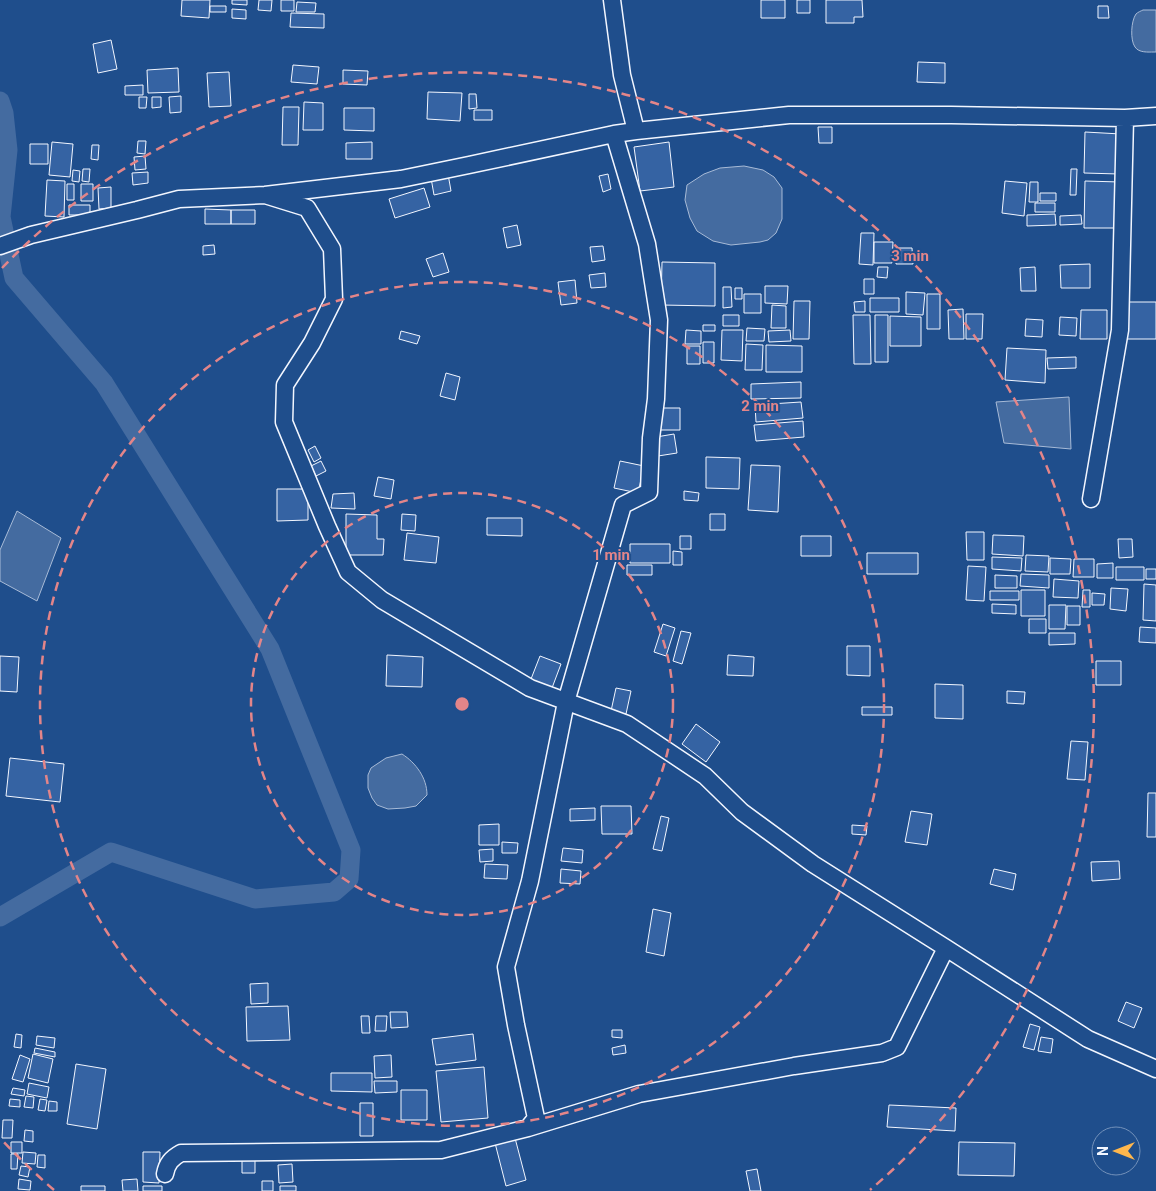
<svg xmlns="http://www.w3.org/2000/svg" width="1156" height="1191" font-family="Roboto,sans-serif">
<rect width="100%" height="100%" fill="#1f4e8c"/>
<path fill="#446ba0" stroke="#a8bbd7" d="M1143,10H1156V52H1154C1148,52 1139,53 1135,47C1130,40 1131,21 1136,14C1138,12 1141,11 1143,10Z
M744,166L763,170L774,177L782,188V219L776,233L768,240L760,242L731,245L713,241L697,231L690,218L685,200L687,185L704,174L720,168Z
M1069,397L1071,449L1004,443L996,402Z
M17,511L61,538L37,601L0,581V550Z
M402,754C416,763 427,778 427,795L416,806L405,808L388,809L377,805L372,798L368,788V775L371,768L386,758Z"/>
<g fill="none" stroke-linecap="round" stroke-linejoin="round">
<path stroke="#446ba0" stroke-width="19" d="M0,101L4,113L8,150L1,217L14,278L104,383L270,649L351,850L349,879L334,892L255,899L111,852L0,917"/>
</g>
<path fill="#3563a3" stroke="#f2f6ff" d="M182,0H210L209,18L181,16Z
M232,0H247V5L232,4Z
M259,0H272L271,11L258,10Z
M281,0H294V11H281Z
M761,0H785V18H761Z
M797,0H810V13H797Z
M826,0H862L863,17H854V23H826Z
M297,2L316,3L315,12H296Z
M210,6H226V12H210Z
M1098,6H1108L1109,18H1098Z
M232,9L246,10V19L232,18Z
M291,13L324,14V28L290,27Z
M111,40L117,69L98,73L93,44Z
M918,62L945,63V83L917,82Z
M293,65L319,67L317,84L291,82Z
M178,68L179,92L148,93L147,70Z
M343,70L368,71L367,85L343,84Z
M229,72L231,106L209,107L207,73Z
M143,85V95H125V86Z
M428,92L462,93L460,121L427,119Z
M469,94H476L477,108L469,109Z
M181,96V112L170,113L169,97Z
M139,97H147L146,108H139Z
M152,97H161V107L152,108Z
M304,102L323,103V130H303Z
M283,107H299L298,145H282Z
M344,108H374V131L344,130Z
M474,110H492V120H474Z
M818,127H832V143H819Z
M1085,132L1121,134L1119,174L1084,173Z
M138,141H146L145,154L137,153Z
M52,142L73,144L70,177L49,175Z
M372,142V159H346V143Z
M669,142L674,187L640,191L634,147Z
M30,144H48V164H30Z
M92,145H99L98,160L91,159Z
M145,156L146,169L135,170L134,157Z
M83,169H90L89,182L82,181Z
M1071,169H1077L1076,195H1070Z
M73,170L80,171L79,182L72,181Z
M148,172V183L133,185L132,173Z
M448,174L451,191L434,195L431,178Z
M608,174L611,189L603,192L599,176Z
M47,180L65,181L64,217L45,216Z
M1005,181L1027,183L1024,216L1002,213Z
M1085,181L1120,182L1118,228H1084Z
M1030,182H1038V202H1029Z
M67,184H74V200H67Z
M81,184H93V201H81Z
M111,187V208L99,209L98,188Z
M424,188L430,207L395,218L389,199Z
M1040,193H1056V201H1040Z
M1035,203H1055V212H1035Z
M69,205H90V215H69Z
M205,209L231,210V224H205Z
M231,210H255V224H231Z
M1055,214L1056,225L1027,226V215Z
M1081,215L1082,224L1060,225V216Z
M517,225L521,245L507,248L503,228Z
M861,233H874L873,265L859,264Z
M874,242H893L892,263H874Z
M214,245L215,254L203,255V246Z
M603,246L605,260L592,262L590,247Z
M896,248H912L913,264H896Z
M443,253L449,272L433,277L426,259Z
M662,262L715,263V306L661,305Z
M1090,264V288H1061L1060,265Z
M878,267H888L887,278L877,277Z
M1035,267L1036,291H1021L1020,268Z
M605,273L606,287L591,288L589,275Z
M864,279H874V294H864Z
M575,280L577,303L561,305L558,282Z
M765,286H788L787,304L765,303Z
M723,287H731L732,307L723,308Z
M735,288H742V299H735Z
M906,292L925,293L923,315L906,314Z
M744,294H761V313H744Z
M927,294H940V329H927Z
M870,298H899V312H870Z
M794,301H810L809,339H793Z
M865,301V312H855L854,302Z
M1125,302H1156V339H1125Z
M772,305L786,306V328H771Z
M963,309L964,339H949L948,310Z
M1081,310H1107V339H1080Z
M966,314H983L982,339H966Z
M723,315H739V326H723Z
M853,315H870L871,364H854Z
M875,315H888V362H875Z
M890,316L921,317V346H890Z
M1060,317L1077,318L1076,336L1059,335Z
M1026,319L1043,320L1042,337L1025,336Z
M703,325H715V331H703Z
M747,328L765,329L764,341H746Z
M686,330L701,331V344H685Z
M722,330H743L742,361L721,360Z
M790,330L791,341L769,342L768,331Z
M401,331L420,336L417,344L399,339Z
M703,342H714V363H703Z
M746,344L763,345L762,370H745Z
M766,345L802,346V372H766Z
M687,346H700V364H687Z
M1007,348L1046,350L1045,383L1005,380Z
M1076,357V368L1048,369L1047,358Z
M446,373L460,377L455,400L440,396Z
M801,382V398L751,399V384Z
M801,402L803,418L756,422L755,405Z
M659,408H680V430H659Z
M803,421L804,437L756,441L754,425Z
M674,434L677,453L658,456L656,437Z
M315,446L321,458L314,462L308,450Z
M706,457L740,458L739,489L706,488Z
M321,461L326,471L316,476L311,466Z
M620,461L644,466L638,493L614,488Z
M751,465L780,466L778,512L748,510Z
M378,477L394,480L391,499L374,496Z
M277,489H308V520L277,521Z
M684,491L699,493L698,501L684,500Z
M354,493L355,509L331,508L333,494Z
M346,514L377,515V539H384L383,555H346Z
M402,514L416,515L415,531L401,530Z
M710,514H725V530H710Z
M487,518H522V536L487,535Z
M966,532H984V560H967Z
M407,533L439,537L436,563L404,560Z
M993,535L1024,536L1023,556L992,554Z
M680,536H691V549H680Z
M801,536H831V556H801Z
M1118,539H1132L1133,557L1119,558Z
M630,544H670V563H630Z
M673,551L682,552V565H673Z
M867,553H918V574H867Z
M1026,555L1049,556L1048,572L1025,571Z
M992,557L1022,558L1021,571L992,569Z
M1050,558L1071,559L1070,574H1050Z
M1074,559H1094V577H1073Z
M1113,563V578H1097V564Z
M627,565H652V575H627Z
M968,566L986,567L984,601L966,600Z
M1116,567H1144V580H1116Z
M1146,569H1156V579H1146Z
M1021,574L1049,575V588L1020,586Z
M995,575L1017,576V588H995Z
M1054,579L1079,581L1078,598L1053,597Z
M1144,584L1156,585V621L1143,620Z
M1111,588L1128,589L1126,611L1110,609Z
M1021,590H1045V616H1021Z
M1083,590H1090V607H1082Z
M990,591H1019V600H990Z
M1092,593L1105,594L1104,605H1092Z
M992,604L1016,605V614L992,613Z
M1049,605H1066L1065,629H1049Z
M1067,606H1080V625H1067Z
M1029,619H1046V633H1029Z
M663,624L675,628L666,656L654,652Z
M1140,627L1156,628V643L1139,642Z
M681,631L691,633L682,664L673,661Z
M1049,633H1075V644L1049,645Z
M847,646H870V676L847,675Z
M387,655L423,657L422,687L386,686Z
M728,655L754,657L753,676L727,675Z
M0,656L19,657L17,692L0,691Z
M540,656L561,664L552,688L531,679Z
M1096,661H1121V685H1096Z
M935,684L963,685V719L935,718Z
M616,688L631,691L626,714L611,711Z
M1007,691L1025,692L1024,704L1007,703Z
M862,707H892V715H862Z
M696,724L720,742L706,762L682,744Z
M1071,741L1088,742L1085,780L1067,779Z
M10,758L64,764L60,802L6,796Z
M1148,793H1156V837H1147Z
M601,806H631L632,834H602Z
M595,808V820L570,821V809Z
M911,811L932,814L927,845L905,842Z
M661,816L669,818L662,851L653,849Z
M499,824V845H479V825Z
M852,825L867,826L866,835L852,834Z
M502,842L518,843L517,853H502Z
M563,848L583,850L582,863L561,861Z
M493,849V861L480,862L479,850Z
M1119,861L1120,879L1092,881L1091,862Z
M485,864L508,865L507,879L484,878Z
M561,869L581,871L580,884L560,883Z
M994,869L1016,874L1013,890L990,884Z
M653,909L671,913L664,956L646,952Z
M268,983V1003L251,1004L250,984Z
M1126,1002L1142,1008L1134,1028L1118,1021Z
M288,1006L290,1040L247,1041L246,1007Z
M390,1012H407L408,1027L391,1028Z
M361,1016H369L370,1033H362Z
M376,1016H387L386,1031H375Z
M1030,1024L1040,1027L1034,1050L1023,1047Z
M612,1030H622V1038L612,1037Z
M16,1034L22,1035L21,1048L14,1047Z
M473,1034L476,1060L436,1065L432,1039Z
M37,1036L55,1038L54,1048L36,1045Z
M1041,1037L1053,1039L1051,1053L1038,1051Z
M625,1045L626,1053L613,1055L612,1048Z
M35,1048L55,1052V1057L34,1053Z
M33,1054L53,1059L48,1083L28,1078Z
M20,1055L30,1059L23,1082L12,1079Z
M391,1055L392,1077L375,1078L374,1056Z
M76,1064L106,1069L97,1129L67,1124Z
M484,1067L488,1118L441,1122L436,1071Z
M331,1073H372V1092L331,1091Z
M374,1081H397V1092L375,1093Z
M29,1083L49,1087L47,1098L27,1094Z
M13,1088L25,1090L24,1096L11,1094Z
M401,1090H427V1120H401Z
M26,1096L34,1097L33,1108L24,1107Z
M10,1099L20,1100V1107L9,1106Z
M40,1099L47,1100L45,1111L38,1110Z
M49,1101L57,1102V1111H48Z
M360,1103H373V1136H360Z
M889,1105L956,1108L955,1131L887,1127Z
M3,1120H13L12,1138H2Z
M25,1130L33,1131V1142L24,1141Z
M515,1138L526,1180L506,1186L495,1143Z
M11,1142H22V1153H11Z
M959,1142L1015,1143L1014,1176L958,1175Z
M23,1152L36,1153L35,1164L22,1163Z
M143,1152H160L159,1183L143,1182Z
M11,1154H18L17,1169H11Z
M38,1155H45V1168L37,1167Z
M242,1158H255V1173H242Z
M292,1164L293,1182L279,1183L278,1165Z
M21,1166L30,1167L28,1177L19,1175Z
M757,1169L761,1191H750L746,1171Z
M19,1179L31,1181L30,1190L18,1189Z
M137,1179L138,1191H123L122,1180Z
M262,1181H273V1191H262Z
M81,1186H105V1191H81Z
M143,1186H162V1191H143Z
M280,1186H296V1191H280Z"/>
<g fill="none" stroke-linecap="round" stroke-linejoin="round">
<defs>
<path id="minor" d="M612,0L622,75L636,131
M265,195L307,208L332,249L334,299L312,343L285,385L284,422L327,526L348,572L382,600L530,688L627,724L705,776L742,812L813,864L946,948L1088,1039L1156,1069
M0,246L31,235L137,210L179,199L265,195L401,179L469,165L614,134L636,131L789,115H951L1125,118L1156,116
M1091,499L1120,330L1125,118
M528,1128L536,1118L516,1025L506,967L530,881L566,702L623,505L649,492L651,438L656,399L659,320L647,244L614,134
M165,1174C167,1163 172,1158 181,1153L441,1150L528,1128L639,1094L794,1066L882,1053L897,1047L946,948"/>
</defs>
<use href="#minor" stroke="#f2f6ff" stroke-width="19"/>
<use href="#minor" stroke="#1f4e8c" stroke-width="16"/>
</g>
<g fill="none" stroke="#e38589" stroke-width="2.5" stroke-dasharray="9 6">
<circle cx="462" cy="704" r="211"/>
<circle cx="462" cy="704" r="422"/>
<path d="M54 1190A634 634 0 0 1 2 1140M2 268A634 634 0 1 1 870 1190"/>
</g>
<circle cx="462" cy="704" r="8" fill="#e38589" stroke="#1f4e8c" stroke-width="2.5"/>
<g font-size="15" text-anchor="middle" font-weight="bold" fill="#e38589" stroke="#1f4e8c" stroke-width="4" stroke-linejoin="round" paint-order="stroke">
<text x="910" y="261">3 min</text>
<text x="760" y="411">2 min</text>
<text x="611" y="560">1 min</text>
</g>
<g transform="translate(1116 1151) rotate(270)"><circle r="24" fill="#1f4e8c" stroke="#7391ba"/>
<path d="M0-4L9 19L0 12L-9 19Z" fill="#ffb74d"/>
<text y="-8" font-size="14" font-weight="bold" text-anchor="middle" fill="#f2f6ff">N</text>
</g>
</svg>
